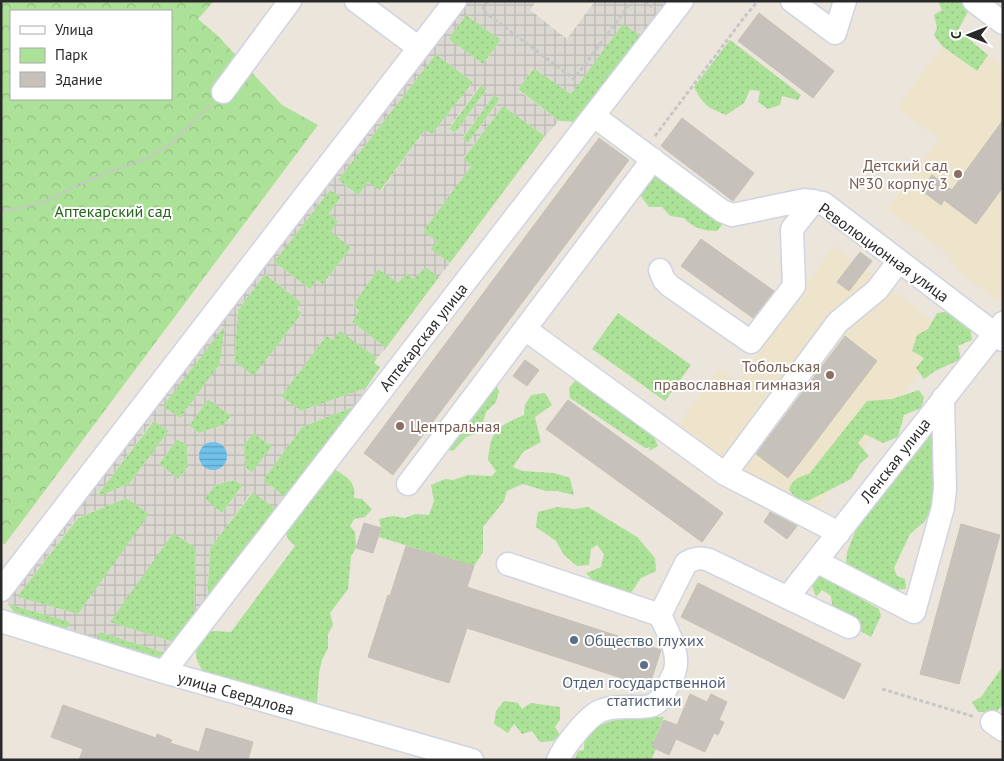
<svg xmlns="http://www.w3.org/2000/svg" width="1004" height="761" font-family="'PT Sans',sans-serif">
<defs>
<pattern id="green-dots" width="8" height="8" patternUnits="userSpaceOnUse" patternTransform="scale(1.25)"><rect width="8" height="8" fill="#ace198"/><path d="M2 2h.1M6 6h.1" fill="none" stroke="#94c183" stroke-width="1.8" stroke-linecap="round"/></pattern>
<pattern id="forest-crowns" width="20" height="18" patternUnits="userSpaceOnUse" patternTransform="scale(1.25)"><rect width="20" height="18" fill="#ace198"/><path d="M2 6a3 3 0 1 1 6 0M12 15a3 3 0 1 1 6 0" fill="none" stroke="#94c183"/></pattern>
<pattern id="plaza-grid" width="8" height="8" patternUnits="userSpaceOnUse" patternTransform="scale(1.25)"><rect width="8" height="8" fill="#dbd8d2"/><path d="M0 4h8M4 0v8" fill="none" stroke="#bcb9b4"/></pattern>
<pattern id="water-rules" width="6" height="5" patternUnits="userSpaceOnUse" patternTransform="scale(1.25)"><rect width="6" height="5" fill="#70c2eb"/><path d="M0 2.5h6" fill="none" stroke="#5c9ebe"/></pattern>
</defs>
<rect width="100%" height="100%" fill="#ebe5db"/>
<path fill="#ede4cb" d="M942,46L977,71L988,55L1003,66V296L998,301L960,272L946,253L887,209L939,139L897,108Z
M834,246L949,333L815,512L720,464L674,430L719,369L738,381Z"/>
<path fill="url(#green-dots)" d="M938,1H974L958,30L988,55L977,71L942,46L934,35L937,28L934,15L942,10Z
M466,15L501,40L483,64L448,39Z
M623,23L642,37L578,122L559,121L518,89L534,68L571,94Z
M730,40L801,95L798,100L782,96L780,105L768,109L758,102L760,91L750,90L744,103L726,115C707,107 704,106 694,87Z
M436,54L473,82L432,134L424,131L380,191L358,195L338,180Z
M481,85L487,89L455,133L449,129Z
M494,95L500,99L468,143L462,139Z
M503,106L545,136L450,263L430,249L423,231L471,166L463,159Z
M659,171L710,208L722,225L717,231C703,231 693,228 684,218L670,216L662,207H649L637,191Z
M330,190L341,197L329,214L338,221L351,248L323,284L310,289L274,262Z
M425,266L439,277L386,348L352,322L359,310L353,305L378,269L406,273L414,279Z
M265,274L301,302L302,313L254,377L234,361L238,310Z
M954,311L970,325L972,340L958,346L961,359L935,371L924,379L916,368L924,358L912,351L917,335L928,329L937,313Z
M618,313L691,365L665,401L592,349Z
M225,325L220,364L180,418L162,407Z
M340,330L377,358L374,363L380,367L366,388L301,411L281,396L326,336Z
M588,379L650,427L658,446L649,451L650,447L645,448L570,398L569,388L575,381Z
M494,382L499,391L496,402L486,412L480,432L466,437L453,451L443,448Z
M919,390L924,398L921,408L904,415L898,437L883,443L865,434L858,443L869,456L860,464L851,479L808,501L796,498L789,490C792,479 799,477 809,474L867,401L892,399Z
M545,393L552,405L535,417L541,442L523,452L513,467L523,471L554,473L570,478L574,495L557,491H546L523,484L507,491L504,501L483,527V552L474,566L379,537L381,528L379,519L393,516L405,518L415,514L429,515L434,501L431,485L445,479L453,480L468,475L492,476L496,471L488,460C491,429 497,427 524,415L525,405L531,395Z
M208,399L231,416L224,425L199,433L189,426Z
M355,406L286,498L263,480L302,427Z
M154,421L169,431L129,484L95,498Z
M935,426L936,501L925,521L910,534L894,568L897,576L905,579L906,589L890,590L846,564L847,552L855,532L903,461Z
M253,433L272,446L253,473L245,467L244,445Z
M177,439L187,445L188,467L178,479L159,464Z
M331,467C344,476 357,480 354,498L362,499L372,509L365,517L354,519L350,526L355,532L356,548L351,556L348,589L330,613L333,625L328,634V648L322,660L319,673L317,703L203,671C192,655 195,646 206,632L215,631L231,632L295,546L288,539L285,531Z
M234,480L243,485L222,513L204,499L215,485Z
M253,492L276,509L207,600L210,548Z
M126,498L150,514L78,614L17,597L78,518Z
M557,507L575,509L588,507L637,537L655,558L656,571L641,578L628,597L596,584L586,573L601,567L604,554L597,545L591,549L589,565L577,566L564,555L556,541L536,527L538,512Z
M173,533L196,548L194,619L176,643L109,622Z
M821,576L879,609L881,616L871,637L826,612L832,604L831,596L822,590L816,597L812,586L817,578Z
M8,604L71,622L66,630L16,615Z
M100,632L166,653L159,657H153L96,639Z
M1003,666V705L996,712H978L972,702L981,697Z
M504,701L518,703L522,709L531,703L560,707V720L555,727L560,735L553,741L540,742L532,731L522,734L514,724L508,733L494,724L496,711Z
M664,717L652,747L656,749L651,760H574L578,751L584,750C584,746 584,741 586,738C598,715 642,718 664,717Z"/>
<path fill="url(#forest-crowns)" fill-rule="evenodd" d="M1,1H214L198,19L218,36L282,105L318,125L5,544L1,543ZM11,11H171V99H11Z"/>
<path fill="url(#plaza-grid)" fill-rule="evenodd" d="M463,1H536L530,10L567,39L595,1H669L642,37L623,24L571,94L533,68L518,90L559,121L545,136L503,106L463,158L471,166L423,231L437,241L431,249L450,263L439,277L425,267L414,279L406,274L398,283L378,269L353,305L359,310L352,322L386,348L377,358L340,331L333,340L326,336L281,396L301,411L366,388L355,406L302,427L263,480L286,498L276,509L252,492L210,548L207,600L194,619L196,548L173,533L110,622L176,643L166,653L100,632L96,639L66,630L70,622L8,604L6,594ZM466,15L501,40L483,64L449,39ZM436,54L473,82L432,134L425,130L381,191L368,182L358,195L338,180ZM480,85L487,90L455,133L449,128ZM494,95L500,100L468,143L462,138ZM330,190L341,197L329,214L338,221L331,232L351,248L323,284L317,280L310,289L274,262ZM265,274L301,302L297,309L302,314L253,376L234,361L238,310ZM225,326L220,364L180,418L163,406ZM208,399L231,416L224,425L199,433L189,426ZM153,421L169,431L129,484L96,497ZM253,433L272,446L252,472L245,468L244,445ZM177,439L187,445L188,467L178,479L159,464ZM234,480L243,486L222,513L205,499L215,485ZM126,498L149,514L78,614L17,597L77,518Z"/>
<path fill="url(#water-rules)" d="M199 456a14 14 0 1 1 28 0a14 14 0 1 1-28 0Z"/>
<path fill="#c6c2bb" stroke="#c6c1b5" d="M759,13L834,71L813,98L738,41Z
M682,118L754,173L733,201L661,146Z
M1003,120V187L976,224L944,200L941,205L921,190L932,175L952,190Z
M599,138L629,160L393,475L364,453Z
M701,239L774,291L753,318L681,266Z
M860,252L872,261L849,291L837,282Z
M845,336L877,361L788,478L756,454Z
M525,360L539,370L527,386L513,376Z
M568,400L723,513L702,542L546,429Z
M770,512L797,526L787,539L764,522Z
M364,523L381,528L373,553L356,548Z
M961,524L1000,535L959,684L920,674Z
M406,546L474,566L467,587L661,650L649,687L467,628L449,683L368,657L388,595L390,596Z
M698,583L861,664L844,699L681,617Z
M690,694L707,702L711,694L727,702L719,720L724,722L718,735L714,733L705,752L676,739L669,755L652,747L664,720L677,725Z
M63,705L156,738L157,734L172,740L170,743L199,752L206,728L253,742L248,760H79L83,749L51,737Z"/>
<g fill="none" stroke-linecap="round" stroke-linejoin="round">
<defs>
<path id="minor" d="M356,1L419,48
M792,1L835,33L845,1
M974,1L1003,23
M223,92L290,1
M594,116L722,211L732,215L805,200L823,203L1003,340
M660,270L664,280L670,286L751,342L794,286L792,229L814,201
M525,329L725,474L839,533
M725,474L838,322L877,290L899,261
M408,484L653,159
M816,561L914,612L943,507L945,489L943,398
M508,564L660,615
M1,590L455,1
M788,597L1003,323
M1,621L164,672L472,760
M164,672L682,1
M992,722L1003,730
M558,760C564,746 587,717 600,711C616,704 634,709 650,706C659,704 663,695 667,687C670,681 674,675 675,670C680,652 667,631 660,615L686,563C694,558 700,557 709,560L849,627"/>
</defs>
<use href="#minor" stroke="#d0d3e2" stroke-width="25"/>
<path stroke="#c7c7c7" stroke-width="3" stroke-dasharray="4 2.5" stroke-linecap="butt" d="M488,1L482,10L574,79L632,1
M645,1L652,7
M655,136L746,15L758,1
M1,211L25,207L49,200L69,189L111,171L146,159L172,143L210,105
M882,689L975,717"/>
<use href="#minor" stroke="#fff" stroke-width="22"/>
</g>
<g fill="#8d6e63" stroke="#fff" stroke-width="2">
<circle cx="958" cy="174" r="5"/>
<circle cx="830" cy="375" r="5"/>
<circle cx="400" cy="426" r="5"/>
</g>
<g fill="#5c6f8a" stroke="#fff" stroke-width="2">
<circle cx="574" cy="640" r="5"/>
<circle cx="644" cy="665" r="5"/>
</g>
<g text-anchor="middle" stroke-width="4" stroke-linejoin="round" paint-order="stroke">
<g font-size="16" fill="#785e54" stroke="#fff" text-anchor="end">
<text x="948" y="171">Детский сад<tspan x="948" dy="18">№30 корпус 3</tspan></text>
<text x="820" y="372">Тобольская<tspan x="820" dy="18">православная гимназия</tspan></text>
<text x="410" y="432" text-anchor="start">Центральная</text>
</g>
<g font-size="16" fill="#25641b" stroke="#fff">
<text x="113" y="217">Аптекарский сад</text>
</g>
<g font-size="16" fill="#292929" stroke="#fff">
<text transform="translate(884 252) rotate(36)" y="6">Революционная улица</text>
<text transform="translate(423 337) rotate(-52)" y="6">Аптекарская улица</text>
<text transform="translate(895 460) rotate(-52)" y="6">Ленская улица</text>
<text transform="translate(236 693) rotate(16)" y="6">улица Свердлова</text>
</g>
<g font-size="16" fill="#4e5e75" stroke="#fff" text-anchor="start">
<text x="584" y="646">Общество глухих</text>
<text x="644" y="688" text-anchor="middle">Отдел государственной<tspan x="644" dy="18">статистики</tspan></text>
</g>
</g>
<rect width="1004" height="761" fill="none" stroke="#292929" stroke-width="5"/>
<rect x="10" y="10" width="162" height="90" fill="#ffffff" stroke="#a9a9a9"/>
<rect x="20" y="26" width="25" height="8" fill="#ffffff" stroke="#a9a9a9"/>
<text x="55" y="35" font-size="15" fill="#292929">Улица</text>
<rect x="20" y="48" width="25" height="15" fill="#ace198" stroke="#a9a9a9"/>
<text x="55" y="60" font-size="15" fill="#292929">Парк</text>
<rect x="20" y="72" width="25" height="15" fill="#c6c2bb" stroke="#a9a9a9"/>
<text x="55" y="85" font-size="15" fill="#292929">Здание</text>
<g transform="translate(969 35) rotate(270)" stroke="#ffffff" stroke-width="4" paint-order="stroke">
<path d="M0-4L9 19L0 12L-9 19Z" fill="#292929"/>
<text y="-8" font-size="14" font-weight="bold" text-anchor="middle" fill="#292929">С</text>
</g>
</svg>
